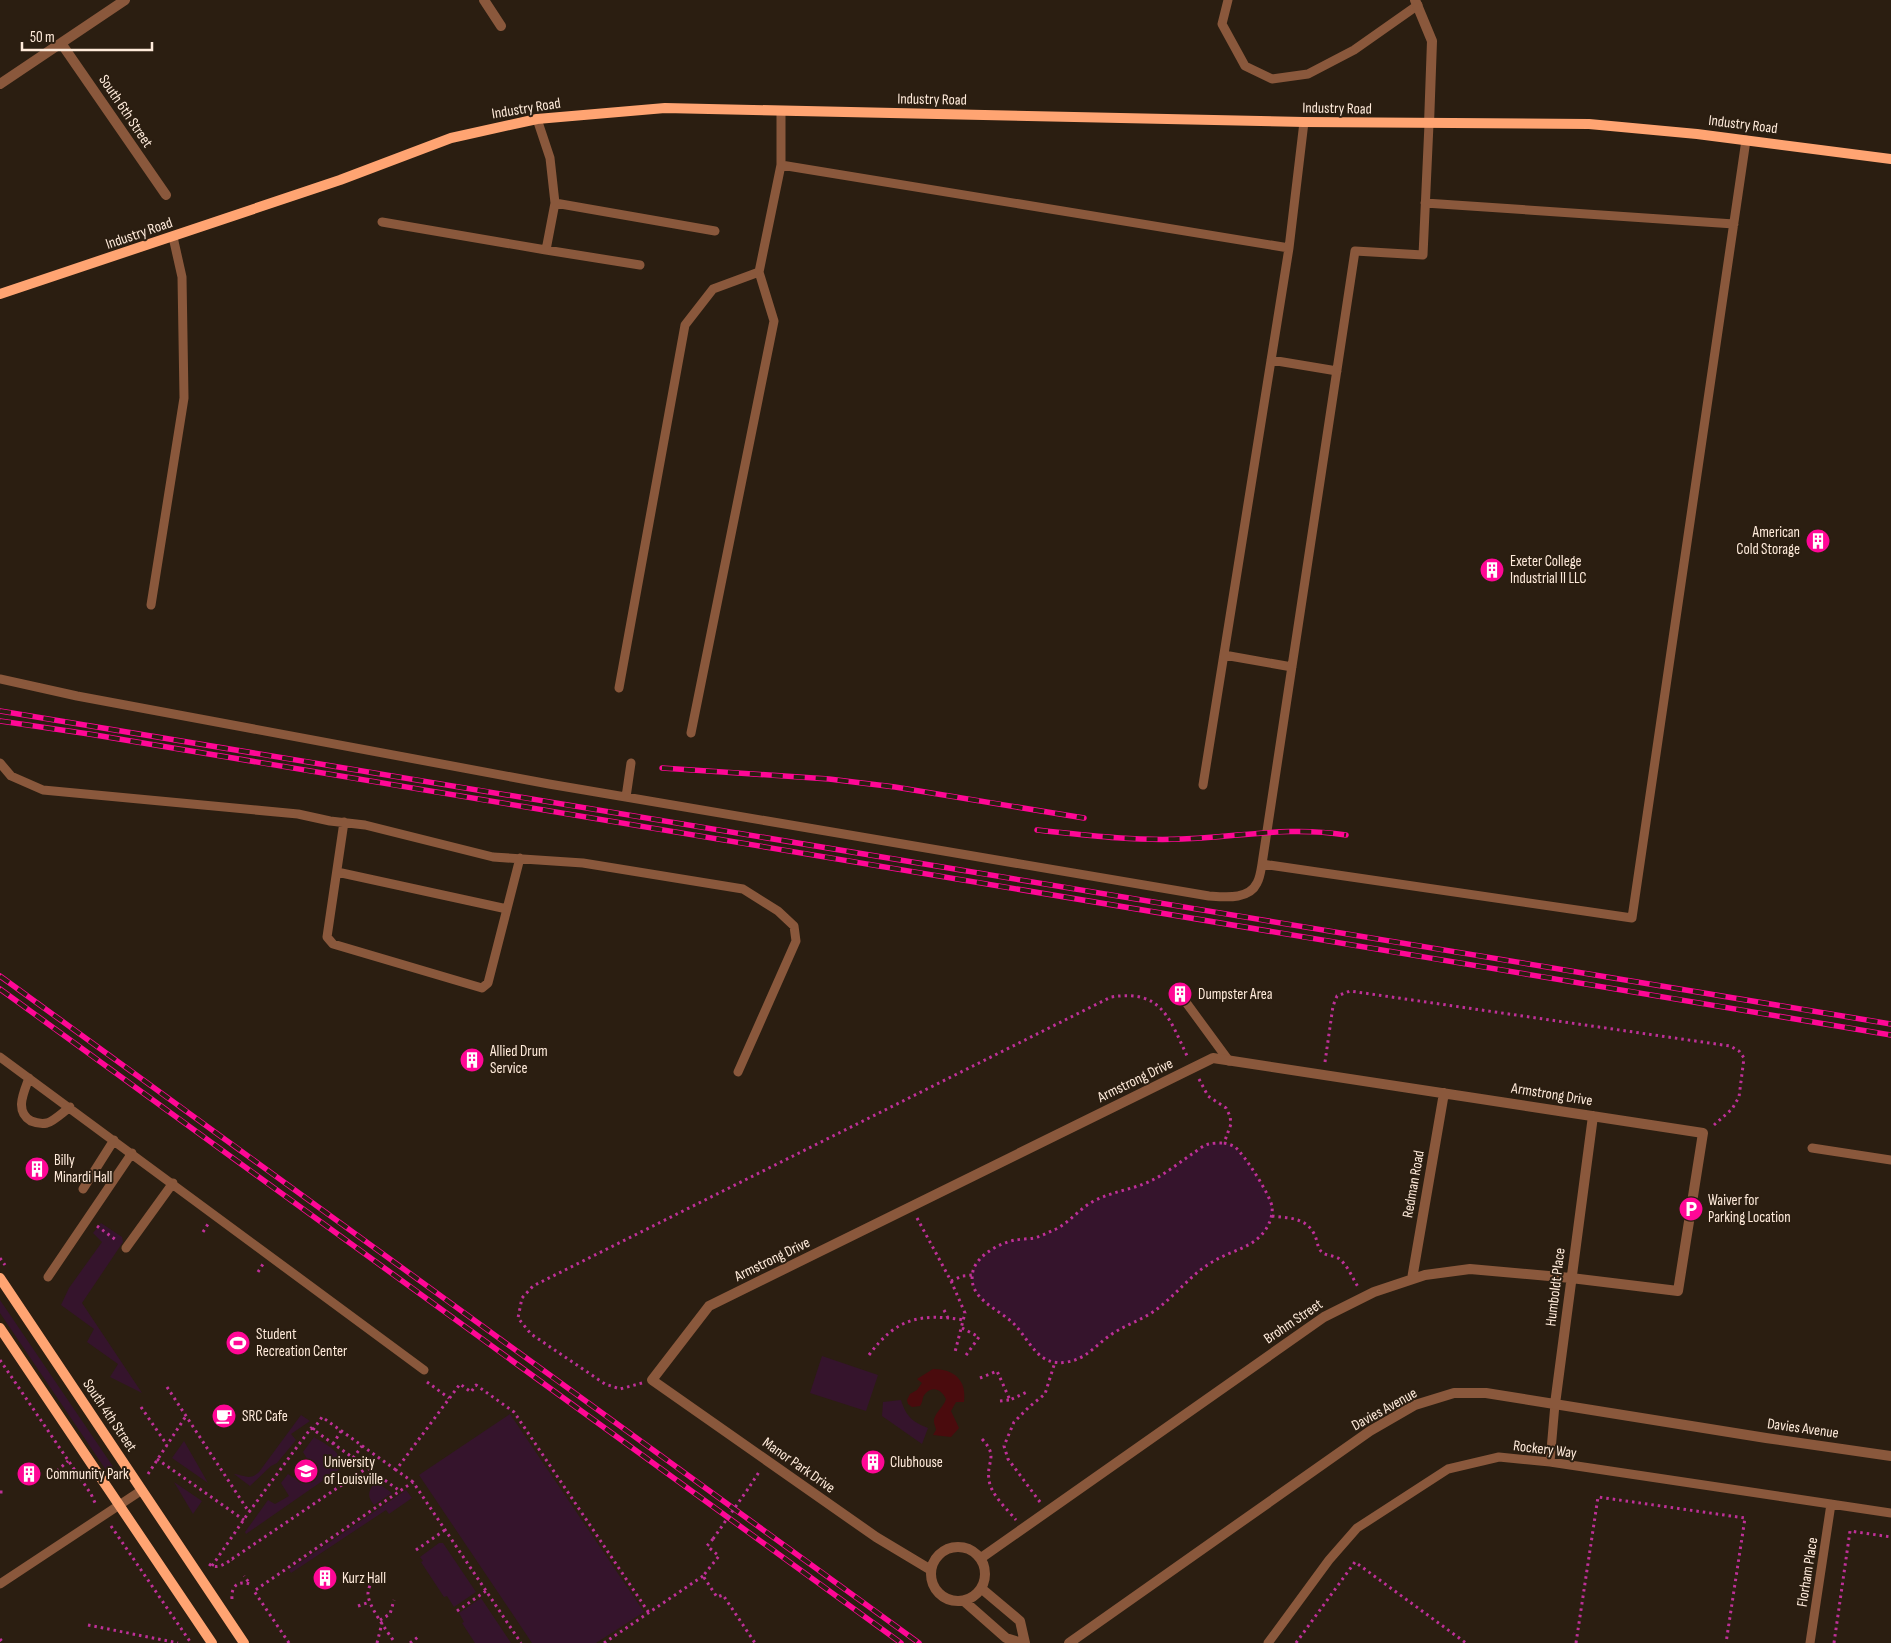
<svg xmlns="http://www.w3.org/2000/svg" width="1891" height="1643" font-family="'Sofia Sans Condensed',sans-serif">
<rect width="100%" height="100%" fill="#2b1e11"/>
<path fill="#35142c" d="M1224,1143C1228,1144 1232,1145 1235,1147C1244,1154 1271,1196 1272,1207C1273,1214 1270,1223 1266,1229C1254,1248 1232,1250 1214,1261C1192,1273 1177,1294 1157,1309C1143,1320 1124,1325 1109,1336C1095,1346 1086,1359 1067,1362C1039,1367 1031,1343 1016,1326C1001,1309 966,1300 973,1271C977,1255 1000,1243 1015,1240C1021,1239 1028,1239 1034,1238C1042,1236 1049,1232 1056,1229C1070,1222 1080,1208 1094,1201C1111,1192 1129,1190 1146,1183C1163,1176 1177,1164 1192,1154C1197,1151 1203,1145 1209,1144C1213,1143 1219,1143 1224,1143Z
M101,1223L122,1237L123,1242L82,1303L142,1393L110,1377L118,1364L87,1342L94,1329L61,1305L69,1288L102,1242L93,1233Z
M0,1300L116,1471L110,1476L0,1313Z
M822,1356L878,1375L866,1411L810,1393Z
M901,1400C906,1416 912,1422 928,1428L922,1444L882,1416L883,1402Z
M510,1414L644,1612L596,1643H532L419,1475Z
M301,1415L310,1421L291,1434L296,1440L277,1463L271,1466L250,1486L234,1474C245,1475 249,1481 259,1472Z
M314,1437C325,1444 344,1452 341,1468L246,1534L245,1532L268,1500L275,1504L289,1496L281,1483L288,1474L294,1478L312,1467L303,1452Z
M184,1441L208,1483L172,1458Z
M375,1481L392,1493L374,1505C366,1495 369,1492 375,1481Z
M174,1482L202,1501L193,1514Z
M406,1490L412,1498L389,1514L386,1510L291,1573L289,1570Z
M439,1543H443L476,1592L454,1607L447,1596L444,1597L421,1562L423,1561L420,1557Z
M481,1598L511,1643H475L462,1623L464,1622L459,1613Z"/>
<path fill="#4a0b0d" d="M933,1369C954,1369 967,1380 964,1402H956L951,1411L959,1428L951,1437L933,1435L936,1430C936,1427 934,1425 934,1422C933,1414 944,1407 946,1399C942,1390 933,1385 925,1394C922,1397 923,1402 920,1406L912,1407L908,1404L907,1400L910,1394L917,1390L922,1383L917,1379Z"/>
<g fill="none" stroke-linecap="round" stroke-linejoin="round">
<path stroke="#be3098" stroke-width="3" stroke-dasharray="2.5 4" stroke-linecap="butt" d="M1325,1062L1333,1006L1337,996L1350,991L1730,1046L1739,1051L1744,1058L1739,1097L1732,1109L1714,1125
M1199,1079L1208,1096L1226,1108L1230,1116L1231,1124L1224,1143
M1224,1143C1228,1144 1232,1145 1235,1147C1244,1154 1271,1196 1272,1207C1273,1214 1270,1223 1266,1229C1254,1248 1232,1250 1214,1261C1192,1273 1177,1294 1157,1309C1143,1320 1124,1325 1109,1336C1095,1346 1086,1359 1067,1362C1039,1367 1031,1343 1016,1326C1001,1309 966,1300 973,1271C977,1255 1000,1243 1015,1240C1021,1239 1028,1239 1034,1238C1042,1236 1049,1232 1056,1229C1070,1222 1080,1208 1094,1201C1111,1192 1129,1190 1146,1183C1163,1176 1177,1164 1192,1154C1197,1151 1203,1145 1209,1144C1213,1143 1219,1143 1224,1143Z
M1272,1216C1287,1218 1304,1217 1313,1232C1317,1237 1317,1246 1320,1250C1324,1256 1332,1255 1338,1258C1347,1264 1352,1277 1358,1287
M917,1218L951,1281L962,1276L973,1275
M97,1226L116,1240
M203,1232L208,1224
M0,1258L5,1265
M258,1272L263,1264
M951,1281L965,1313L955,1352
M944,1310L948,1318
M962,1328L979,1337L964,1358
M869,1355C896,1318 920,1313 964,1320
M0,1360L91,1494L96,1505
M980,1378L997,1371L1010,1400L1029,1391
M427,1382L449,1398
M642,1383L620,1389L605,1384L531,1334L518,1318L522,1298L533,1286L1111,997C1162,989 1169,1018 1188,1058
M167,1387L249,1512L311,1428L400,1491
M1000,1401L1010,1400
M141,1407L167,1445
M313,1430L322,1417L396,1470
M982,1439C999,1457 986,1461 989,1480C991,1495 1007,1509 1016,1520
M333,1444L341,1431
M353,1458L362,1446
M157,1459L244,1520
M57,1471L68,1461
M148,1474L186,1416
M413,1482L396,1470L460,1384L471,1392L476,1385L514,1412L649,1613
M750,1486L759,1472
M0,1492H4
M1040,1502L1008,1459L1004,1446L1014,1422L1029,1407L1045,1394L1055,1362
M111,1526L191,1643
M713,1539L707,1546L719,1556L703,1576L717,1597L723,1595L755,1643
M416,1550L445,1530
M232,1559L367,1468
M209,1564C217,1570 225,1564 232,1559L233,1560
M212,1566L249,1512
M377,1575C372,1581 369,1585 368,1593C367,1605 388,1632 395,1643
M232,1599C231,1587 237,1580 250,1584L244,1576
M358,1606L370,1602
M457,1611L486,1591
M380,1620L390,1614L394,1600
M88,1625L178,1643
M0,1639L3,1643
M289,1643L254,1591L413,1482L521,1643
M377,1643L382,1623
M410,1643L418,1637
M604,1643L703,1576
M1296,1643L1355,1562L1466,1643
M1576,1643L1598,1497L1745,1518L1726,1643
M1834,1643L1850,1531L1891,1537"/>
<path stroke="#8a583c" stroke-width="9" d="M1228,0L1222,24L1245,66L1272,79L1308,74L1354,50L1418,5
M781,111V165L1289,248L1304,122
M537,119L550,158L555,203L715,231
M1429,124L1423,255L1355,251L1262,864L1632,918L1746,140
M555,203L546,250L640,265
M1425,203L1734,224
M382,222L546,250
M1271,360L1337,371
M151,605L184,398L182,277L173,237
M1224,655L1292,667
M0,679L77,696L549,784L1209,896C1225,897 1249,900 1257,883C1260,878 1261,870 1262,864
M619,688L685,325L713,289L759,272
M691,733L774,321L759,272L781,165
M0,763L11,776L43,790L298,814L330,821L365,825L493,857L583,863L743,889L778,911L794,926L796,941L738,1072
M1203,785L1289,248
M626,797L631,763
M344,822L327,937L333,944L482,988L488,983L520,858
M337,872L507,909
M1185,1001L1229,1061
M0,1057L424,1370
M29,1078C24,1092 14,1111 31,1121C36,1123 42,1124 47,1123C54,1121 63,1112 70,1107
M1812,1148L1891,1160
M83,1189L114,1140
M126,1248L173,1183
M48,1277L132,1153
M1550,1462L1555,1404
M0,1584L142,1490
M1268,1643L1329,1560L1357,1528L1448,1469L1499,1457L1550,1462L1891,1513
M1810,1643L1831,1504"/>
<path stroke="#8a583c" stroke-width="10" d="M484,0L501,26
M1415,0L1432,41L1429,124
M61,43L166,195
M0,84L125,0
M1412,1279L1444,1093
M1555,1404L1593,1116
M931 1574a27 27 0 1 1 54 0a27 27 0 1 1-54 0Z
M931,1570L876,1537L652,1380L709,1306L1213,1058L1703,1133L1678,1291L1571,1278L1470,1269L1425,1275L1374,1292L1324,1317L981,1558
M982,1589L1020,1621L1025,1643
M964,1601L1006,1638L1022,1643
M1069,1643L1370,1431L1415,1405L1454,1393H1486L1766,1438L1891,1456"/>
<path stroke="#ffa472" stroke-width="10" d="M0,294L340,180L451,138L537,119L665,108L1304,122L1589,124L1697,134L1891,159
M0,1278L244,1643
M0,1328L212,1643"/>
<defs>
<path id="rail" d="M0,711L1891,1024
M0,721L89,734L1891,1035
M662,768L829,779L895,787L1084,818
M1037,830C1085,835 1133,841 1182,839C1239,837 1288,826 1346,835
M0,976L919,1643
M0,989L901,1643"/>
</defs>
<use href="#rail" stroke="#ff0796" stroke-width="5.5"/>
<use href="#rail" stroke="#2b1e11" stroke-width="4" stroke-dasharray="11" stroke-linecap="butt"/>
<path stroke="#be3098" stroke-width="3" stroke-dasharray="2.5 4" stroke-linecap="butt" d="M713,1539L750,1486"/>
</g>
<defs>
<symbol id="building-disc" viewBox="-11 -11 22 22"><circle r="9.5" fill="#ff0796" stroke="#2b1e11"/><path d="M-4-6H4V6H1V3H-1V6H-4ZM-2.5-4.3h1.7v1.8h-1.7ZM.8-4.3h1.7v1.8H.8ZM-2.5-1h1.7V.8h-1.7ZM.8-1h1.7V.8H.8Z" fill="#fff"/></symbol>
<symbol id="parking-disc" viewBox="-11 -11 22 22"><circle r="9.5" fill="#ff0796" stroke="#2b1e11"/><path d="M-3.5-5.5H1a3.5 3.5 0 0 1 0 7H-1V5.5H-3.5ZM-1-3.4V-.6H.8a1.4 1.4 0 0 0 0-2.8Z" fill="#fff"/></symbol>
<symbol id="stadium-disc" viewBox="-11 -11 22 22"><circle r="9.5" fill="#ff0796" stroke="#2b1e11"/><path d="M0-5a6.5 5 0 1 0 0 10a6.5 5 0 1 0 0-10ZM-3.5-1.8h7v3.6h-7Z" fill="#fff"/></symbol>
<symbol id="cafe-disc" viewBox="-11 -11 22 22"><circle r="9.5" fill="#ff0796" stroke="#2b1e11"/><path d="M-5.5-4.5H6V0H3Q3 3.5 0 3.5H-2.5Q-5.5 3.5-5.5 0ZM3-3.2v2h1.7v-2ZM-6 4.5H4V6H-6Z" fill="#fff"/></symbol>
<symbol id="university-disc" viewBox="-11 -11 22 22"><circle r="9.5" fill="#ff0796" stroke="#2b1e11"/><path d="M0-5L7-2L0 1L-7-2ZM-4 1L0 2.5L4 1V4Q0 6-4 4Z" fill="#fff"/></symbol>
</defs>
<g fill-rule="evenodd">
<use href="#building-disc" x="1804" y="527" width="28" height="28"/>
<use href="#building-disc" x="1478" y="556" width="28" height="28"/>
<use href="#building-disc" x="1166" y="980" width="28" height="28"/>
<use href="#building-disc" x="458" y="1046" width="28" height="28"/>
<use href="#building-disc" x="23" y="1155" width="28" height="28"/>
<use href="#parking-disc" x="1677" y="1195" width="28" height="28"/>
<use href="#stadium-disc" x="224" y="1329" width="28" height="28"/>
<use href="#cafe-disc" x="210" y="1402" width="28" height="28"/>
<use href="#building-disc" x="859" y="1448" width="28" height="28"/>
<use href="#university-disc" x="292" y="1457" width="28" height="28"/>
<use href="#building-disc" x="15" y="1460" width="28" height="28"/>
<use href="#building-disc" x="311" y="1564" width="28" height="28"/>
</g>
<g text-anchor="middle" stroke-width="4" stroke-linejoin="round" paint-order="stroke">
<g font-size="15" fill="#ffebdb" stroke="#2b1e11">
<text transform="translate(932 99) rotate(1)" y="5">Industry Road</text>
<text transform="translate(526 108) rotate(-9)" y="5">Industry Road</text>
<text transform="translate(1337 108) rotate(1)" y="5">Industry Road</text>
<text transform="translate(126 111) rotate(56)" y="5">South 6th Street</text>
<text transform="translate(1743 124) rotate(7)" y="5">Industry Road</text>
<text transform="translate(139 233) rotate(-19)" y="5">Industry Road</text>
<text transform="translate(1135 1080) rotate(-26)" y="5">Armstrong Drive</text>
<text transform="translate(1552 1094) rotate(9)" y="5">Armstrong Drive</text>
<text transform="translate(1413 1184) rotate(-80)" y="5">Redman Road</text>
<text transform="translate(772 1259) rotate(-26)" y="5">Armstrong Drive</text>
<text transform="translate(1555 1287) rotate(-83)" y="5">Humboldt Place</text>
<text transform="translate(1293 1321) rotate(-34)" y="5">Brohm Street</text>
<text transform="translate(1384 1409) rotate(-29)" y="5">Davies Avenue</text>
<text transform="translate(110 1415) rotate(56)" y="5">South 4th Street</text>
<text transform="translate(1803 1428) rotate(8)" y="5">Davies Avenue</text>
<text transform="translate(1545 1449) rotate(7)" y="5">Rockery Way</text>
<text transform="translate(799 1465) rotate(35)" y="5">Manor Park Drive</text>
<text transform="translate(1807 1572) rotate(-81)" y="5">Florham Place</text>
</g>
<g font-size="15" fill="#ffebdb" stroke="#2b1e11" text-anchor="start">
<text x="1800" y="537" text-anchor="end">American<tspan x="1800" dy="17">Cold Storage</tspan></text>
<text x="1510" y="566">Exeter College<tspan x="1510" dy="17">Industrial II LLC</tspan></text>
<text x="1198" y="999">Dumpster Area</text>
<text x="490" y="1056">Allied Drum<tspan x="490" dy="17">Service</tspan></text>
<text x="54" y="1165">Billy<tspan x="54" dy="17">Minardi Hall</tspan></text>
<text x="1708" y="1205">Waiver for<tspan x="1708" dy="17">Parking Location</tspan></text>
<text x="256" y="1339">Student<tspan x="256" dy="17">Recreation Center</tspan></text>
<text x="242" y="1421">SRC Cafe</text>
<text x="324" y="1467">University<tspan x="324" dy="17">of Louisville</tspan></text>
<text x="890" y="1467">Clubhouse</text>
<text x="46" y="1479">Community Park</text>
<text x="342" y="1583">Kurz Hall</text>
</g>
</g>
<path d="M22 42v8h130v-8" fill="none" stroke="#ffebdb" stroke-width="2.5"/>
<text x="30" y="42" font-size="15" fill="#ffebdb" stroke="#2b1e11" stroke-width="4" paint-order="stroke">50 m</text>
</svg>
